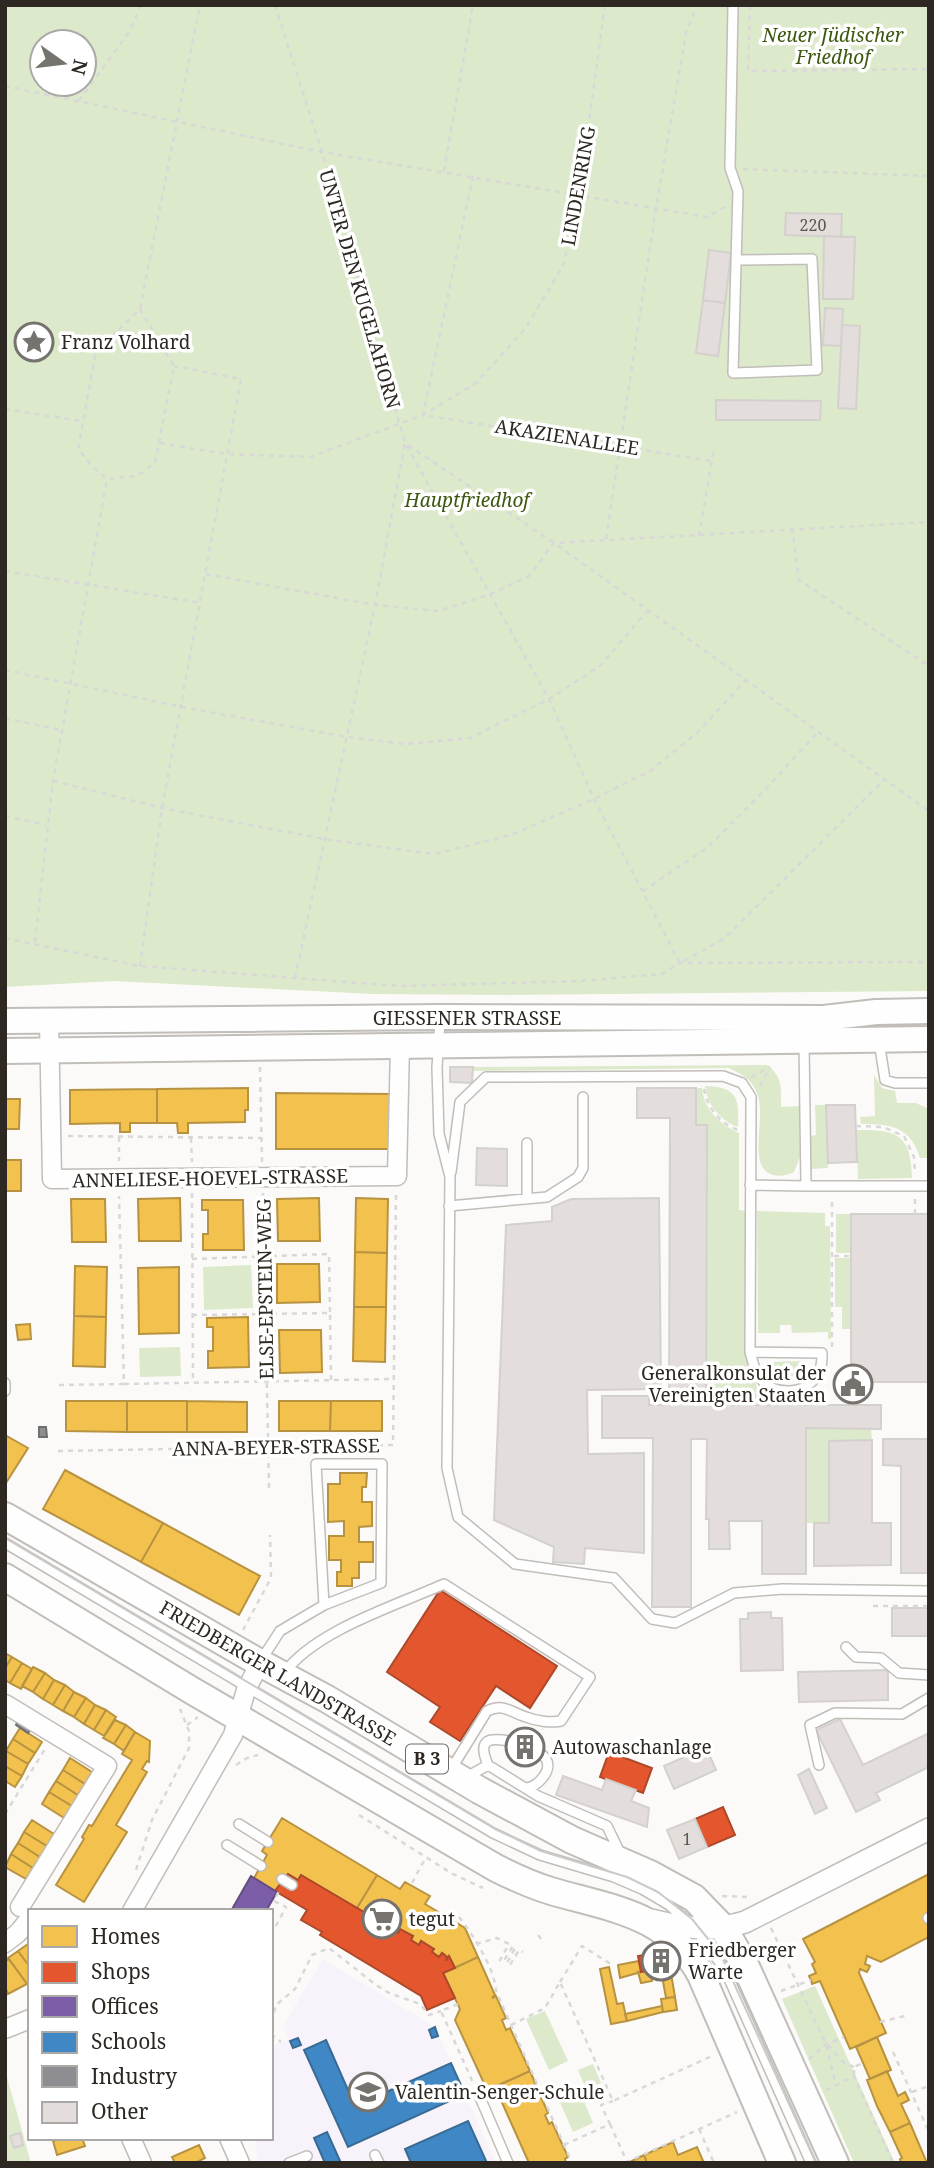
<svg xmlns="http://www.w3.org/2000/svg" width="934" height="2168" font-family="'Noto Serif',serif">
<rect width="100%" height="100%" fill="#fcfaf8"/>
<path fill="#f8f3fb" d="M323,1959L435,2027L496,2163H258L254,2138H271V2044L275,2045L288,2039L283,2026Z"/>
<path fill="#dce9ca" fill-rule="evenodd" d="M5,5H929V991L503,995L373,994L114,981L5,987ZM42,42H84V84H42Z
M767,1065C783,1077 781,1088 781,1107L799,1106L800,1157L794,1172C783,1178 766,1178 761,1164C754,1145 765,1113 757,1093C752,1079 741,1074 729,1068L473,1071V1067Z
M874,1075L882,1088L895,1091L897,1103H916L929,1109V1158H920C910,1126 891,1124 861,1124L860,1117L875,1116Z
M705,1086C738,1087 739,1098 738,1127C722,1122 706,1104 705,1086Z
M696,1088H702C704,1110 720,1124 739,1133V1210L746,1211V1355L757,1388L775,1399V1405H706V1125H696Z
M815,1105H826L828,1168L811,1169V1136L816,1135Z
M856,1130C897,1129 911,1134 912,1178L858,1179Z
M757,1211L825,1213V1226H830L831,1339H828V1332L792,1333L791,1325H780V1333H758Z
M836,1214H851V1253H836Z
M835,1258H851V1329H842V1307H835Z
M251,1265L253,1308L204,1310L203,1267Z
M180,1347L181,1376L140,1377L139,1348Z
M801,1361C808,1369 807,1372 801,1380H773L768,1374V1368L774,1362Z
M806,1428L871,1429L872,1440L829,1441V1523H806Z
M815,1986L895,2163H854L782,1999Z
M545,2011L568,2061L549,2070L526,2019Z
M593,2064L601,2083L586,2089L578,2070Z
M5,2070L31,2163H5Z
M579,2089L593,2123L573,2132L558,2098Z"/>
<path fill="#f2c14e" stroke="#b79341" stroke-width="2" d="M248,1088V1110H245V1122L188,1123V1133H178L177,1123H157V1089Z
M157,1089V1123H130V1132H120V1123L70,1124V1090Z
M276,1093L391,1094V1149H276Z
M5,1099H20L19,1129H5Z
M5,1160H21V1191H5Z
M180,1198L181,1241H139L138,1199Z
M319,1198L320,1241H278L277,1199Z
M356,1198L388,1199L387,1253L355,1252Z
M71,1199H105L106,1242H72Z
M202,1200H243L244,1250H203V1234H208V1210H202Z
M355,1252L387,1253L386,1307H354Z
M277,1264H319L320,1302L277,1303Z
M75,1266L107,1267L106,1317L74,1316Z
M179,1267V1333L139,1334L138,1268Z
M354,1307H386L385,1362L353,1361Z
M74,1316L106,1317L105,1367L73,1366Z
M248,1317L249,1367L208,1368V1351H213V1327H207V1318Z
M30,1324L31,1339L18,1340L16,1325Z
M279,1330H321L322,1372L280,1373Z
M66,1401H127V1432L66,1431Z
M127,1401H187V1432H127Z
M187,1401L247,1402V1432H187Z
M279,1401H331L330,1431H279Z
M331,1401H382V1431H330Z
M5,1435L28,1448L6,1483L5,1482Z
M65,1470L163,1523L141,1562L43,1509Z
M340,1473H367L366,1487H362V1502H372V1526L359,1527V1542H373V1562H359V1578H352V1586H337V1572H341V1560H329V1536H344V1521L328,1522V1484H340Z
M163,1523L260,1576L239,1615L141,1562Z
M5,1653L12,1657L5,1668Z
M12,1657L22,1663L10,1683L5,1680V1668Z
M22,1663L32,1669L21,1689L10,1683Z
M33,1667L45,1673L33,1692L22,1686Z
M45,1673L54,1680L43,1699L33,1692Z
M54,1680L65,1685L53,1705L43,1699Z
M65,1685L74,1692L63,1711L53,1705Z
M74,1692L86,1698L74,1717L63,1711Z
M86,1698L95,1705L84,1724L74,1717Z
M95,1705L106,1710L94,1730L84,1724Z
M106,1710L116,1717L104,1736L94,1730Z
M115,1720L126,1725L114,1744L103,1738Z
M126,1725L135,1732L124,1751L114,1744Z
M20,1728L42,1742L35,1753L13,1739Z
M135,1732L150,1741L149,1762L147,1761L142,1769L147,1772L116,1825L127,1832L84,1902L56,1885L84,1839L82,1837L89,1825L92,1826L132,1760L122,1754Z
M13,1739L35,1753L28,1764L6,1751Z
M6,1751L28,1764L22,1776L5,1766Z
M70,1758L92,1772L85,1784L63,1770Z
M5,1766L22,1776L15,1787L5,1781Z
M63,1770L85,1784L78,1795L56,1781Z
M56,1781L78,1795L72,1806L49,1792Z
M49,1792L72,1806L64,1818L42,1804Z
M282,1818L377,1875L357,1908L301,1875L298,1880L288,1874L275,1891L254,1878L267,1855L262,1851Z
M32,1820L54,1834L47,1846L24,1832Z
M24,1832L47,1846L40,1857L18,1843Z
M18,1843L40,1857L33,1868L11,1854Z
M11,1854L33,1868L26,1879L5,1867Z
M929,1874V1918L925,1920L929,1926V1937L881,1962L867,1956L865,1964L870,1966L867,1972L860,1969L859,1973L886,2033L850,2049L820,1981L812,1984L811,1980L809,1976L816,1973L812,1964L815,1962L803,1939Z
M377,1875L400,1889L405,1882L430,1896L425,1904L465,1928L478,1957L455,1968L449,1956L446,1961L447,1957L442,1953L439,1957L432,1952L434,1949L421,1941L419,1945L411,1940L413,1936L400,1929L398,1933L390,1928L392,1924L380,1916L377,1920L370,1916L372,1912L366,1908L364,1912L357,1908Z
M28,1944L30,1946V1967L18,1951Z
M18,1951L30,1967V1982L27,1984L8,1958Z
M651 1961a10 10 0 1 1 20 0a10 10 0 1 1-20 0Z
M478,1957L495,1995L492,1998L496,1996L506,2018L502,2020L506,2030L510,2028L530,2071L487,2090L455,2020L460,2009L443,1973Z
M9,1959L27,1984L8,1994L5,1987V1961Z
M639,1961L641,1972L620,1978L618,1965Z
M609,1967L617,2004L623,2003L627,2021L611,2024L600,1969Z
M670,1967L675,1997L666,1998L662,1976L656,1977L655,1969L663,1971Z
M650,1970L652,1981L641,1983L638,1972Z
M675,1997L677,2010L663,2012L661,1999Z
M662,2006L663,2012L627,2021L625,2014Z
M877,2037L891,2070L870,2079L856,2047Z
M530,2071L548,2113L545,2115L549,2124L552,2122L568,2157L565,2159L566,2163H529L495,2087Z
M887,2071L898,2096L905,2092L909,2100L901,2104L910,2123L890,2132L877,2106L867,2080Z
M910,2123L927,2163H901L900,2159L902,2158L890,2132Z
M63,2138H82L85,2146L57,2155L53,2141Z
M673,2142L678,2155L697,2147L704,2163H647L644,2155Z
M199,2145L205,2158L195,2163H175L172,2157Z
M644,2155L647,2163H628Z"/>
<path fill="#e4572e" stroke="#ad492a" stroke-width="2" d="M440,1590L557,1666L530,1708L496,1686L460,1741L430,1722L440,1707L387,1672Z
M609,1752L652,1768L643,1793L600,1777Z
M723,1807L735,1835L707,1847L695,1819Z
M288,1874L298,1880L301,1875L364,1912L366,1908L372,1912L370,1916L377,1920L380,1916L392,1924L390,1928L398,1933L400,1929L413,1936L411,1940L419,1945L421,1941L434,1949L432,1952L439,1957L442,1953L447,1957L446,1961L449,1956L455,1968L443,1973L455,1998L427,2010L421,1996L320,1935L322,1932L301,1920L307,1910L275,1891Z
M656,1953L651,1960L654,1975L651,1976L650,1970L641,1972L638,1956Z"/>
<path fill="#7b5ea7" stroke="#644e7f" stroke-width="2" d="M251,1876L277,1892L266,1911H231Z"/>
<path fill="#3f88c5" stroke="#3a6b94" stroke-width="2" d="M435,2027L438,2036L432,2038L429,2030Z
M298,2038L301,2045L293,2048L290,2041Z
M326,2040L355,2106L451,2063L465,2094L348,2147L304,2050Z
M468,2121L487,2163H411L405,2149Z
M327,2132L341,2163H325L314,2138Z"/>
<path fill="#8d8d92" stroke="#706f70" stroke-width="2" d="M39,1427H46L47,1437H39Z
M19,1719L32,1727L28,1733L16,1725Z
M516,1736L540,1745L535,1757L511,1749Z"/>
<path fill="#e3dedc" stroke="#d4d0ce" stroke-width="2" d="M786,213L842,214L841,237L785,235Z
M824,236L855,237L853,299H823Z
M709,250L731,253L725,303L703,300Z
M703,300L725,303L718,356L696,353Z
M825,308L843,309L841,346L823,345Z
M842,325L860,326L856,409L838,408Z
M716,400L821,401L820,420H716Z
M450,1067H473L472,1083L450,1082Z
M637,1088H696V1125H707L706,1405H881V1429L806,1428V1574H762V1521H729L730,1549H709V1519H706L707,1439H691V1607H652L653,1438H602V1396H649V1405H669L670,1118H637Z
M826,1105H855L857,1162L828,1163Z
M477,1148L507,1149V1186L476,1185Z
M659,1198L661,1389L587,1390L588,1454L644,1453V1553L585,1548L584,1564L553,1562L554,1547L494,1520L506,1225L552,1221V1207L571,1199Z
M851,1214H929V1382H851Z
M883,1439H929V1573H901V1466L883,1465Z
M872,1440V1523H891V1565L814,1566V1523H829V1441Z
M892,1608H929V1636H892Z
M771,1612V1618H782L783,1670L741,1671L740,1619H748V1613Z
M888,1670V1700L799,1702L798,1672Z
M840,1719L863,1765L929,1733V1767L876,1793L880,1800L856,1812L816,1730Z
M706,1747L716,1770L674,1789L664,1766Z
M809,1769L827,1808L815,1814L798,1775Z
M563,1776L602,1790L606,1779L636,1790L631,1801L649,1808L647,1827L556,1795Z
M695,1819L707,1847L679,1859L667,1830Z
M20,2133L23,2145L14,2148L10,2136Z"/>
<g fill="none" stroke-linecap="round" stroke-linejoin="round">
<defs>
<path id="service" d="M733,5L730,168L738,191L733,373L817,370L812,259L737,260
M440,1020L437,1068L439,1134L450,1177L447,1468L458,1517L515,1564L614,1578L652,1619L675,1623L734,1593L782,1589L929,1591
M879,1041L885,1080L895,1083H929
M804,1044L806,1186H929
M527,1143V1199
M451,1172L460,1102L486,1077L723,1076L742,1083L751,1097L750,1352C753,1361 754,1371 760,1378C775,1397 806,1395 818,1374C822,1368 822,1360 822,1353L750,1352
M750,1185L806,1186
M449,1206L547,1197L578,1177L583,1168V1097
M5,1383V1391
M5,1543L493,1833L540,1855L614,1877L642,1889L669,1905L695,1928L725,1970L811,2163
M846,1647L856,1657L881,1658L899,1673L929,1675
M260,1662L280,1631L324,1605L381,1583L382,1464H316L324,1605
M284,1673C316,1630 395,1606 444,1584L590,1677L561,1721C550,1723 536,1721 526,1717C510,1712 504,1703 487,1711L450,1771
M488,1765C476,1737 491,1737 514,1742
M819,1765L810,1725L835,1713L902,1714L929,1698
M465,1778L488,1765L538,1796L607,1826L621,1855
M526,1788C537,1787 553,1771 546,1759C545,1757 539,1752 538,1751
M239,1824L268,1842
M227,1845L261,1866
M282,1879L292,1885
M928,1918L929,1919
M479,2095L508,2163
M375,2155L379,2163
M289,2163L307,2156"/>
<path id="minor" d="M49,1021L52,1179L397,1176L400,1045
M5,1704L107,1766L20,1907
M132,1911L233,1735L246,1690L260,1663
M5,1943L18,1933L30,1918
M5,2029L30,2019
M131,2138L142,2163
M229,2138L240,2163"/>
<path id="tertiary" d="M651,1920C683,1928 713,1932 745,1922L929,1829"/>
<path id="secondary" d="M5,1021L440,1017L824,1018L876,1012L929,1011
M5,1051L929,1039"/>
<path id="primary" d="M5,1516L260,1663L327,1699L479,1790L572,1840L650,1874L694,1898L724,1929L746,1967L835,2163
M5,1577L191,1690L496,1868C514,1877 531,1885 551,1891C612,1909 667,1913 701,1975L782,2163"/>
</defs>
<use href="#service" stroke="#c1bdb9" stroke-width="12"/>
<use href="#minor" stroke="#c1bdb9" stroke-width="21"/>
<use href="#tertiary" stroke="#c1bdb9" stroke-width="24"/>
<use href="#secondary" stroke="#c1bdb9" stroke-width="28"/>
<use href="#primary" stroke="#c1bdb9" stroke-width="30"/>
<path stroke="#d9d8d8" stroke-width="2.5" stroke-dasharray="5 5" stroke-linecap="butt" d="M275,5L322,152L405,443L549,699L594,799L680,963L724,939L885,779
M750,5L748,71L929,69
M5,86L322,152L707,217L725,207
M79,101L129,32L141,5
M743,169L929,176
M444,171L473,5
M473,176L423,415L711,461
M140,309L174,366L155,463L137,476L107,479L93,467L78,449L96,352L140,309L200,5
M5,409L81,421
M160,443L226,454L310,457L423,415L476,383L525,329L564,264L579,194L605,5
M792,528L799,580L929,666
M699,536L714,447
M606,539L656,208L686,33L697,5
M5,571L201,603
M206,574L375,605L438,611L491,594L529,576L554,543L929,522
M5,670L182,707L347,737L406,744L470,738L549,699L600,666L647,611
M5,718L60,730
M53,781L162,808L324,839L434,854L511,835L594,799L650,771L697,733L745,681
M5,816L46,825
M643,891L707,848L761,794L818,732
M5,938L140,966L399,986L581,981L662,974L680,963L929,962
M35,942L53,781L107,479
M140,966L162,808L241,379L174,366
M295,978L375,605L405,443L554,543L929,811
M260,1067L262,1162
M751,1077L770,1067
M760,1086L770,1067
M704,1089C707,1108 721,1124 738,1130
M856,1126L883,1127L904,1136L914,1157L915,1174
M68,1136L261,1138
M119,1137V1161
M191,1138L192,1162
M192,1193L193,1383
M263,1193L269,1489
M915,1214V1199
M834,1256H851
M192,1259L329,1254L330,1313
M192,1315L330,1313L331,1380
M832,1347V1200
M124,1384L393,1379
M59,1385L124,1384L119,1196
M58,1451L393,1445L396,1193
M873,1606H929
M243,1630L271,1578L270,1535
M187,1725L198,1717
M236,1765L247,1758L258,1755
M5,1814L45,1749
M359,1815L451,1873L483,1888
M136,1870L152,1820L189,1748V1731L180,1709
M412,1883L426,1857
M722,1896L750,1897
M459,1917C473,1935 495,1969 496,1991L572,2163
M771,1928L826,2044L836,2085
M271,1935L286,1907L274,1901L279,1891
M538,1935L542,1940
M476,1944L497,1938L509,1944L500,1960L503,1962L513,1946L515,1948L507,1963L510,1965L519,1950L523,1952
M560,1982L582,1946L614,1966
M781,1991L811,1980
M458,2004L441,2011L474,2085
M271,2022L276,2005L295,1989L312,1955L329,1948L376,1985L389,1993L420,2004L429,2015L441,2011
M880,2022L905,2016
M511,2025L545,2008L560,1982L613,2101L712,2056
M271,2034L281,2042
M828,2045L843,2062L854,2067
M893,2052L929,2132
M809,2059L826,2044L844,2037
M854,2075V2067L863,2063
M826,2090L854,2076L893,2163
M912,2092L929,2086
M610,2124L627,2162L737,2112
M699,2129L714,2163
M564,2145L610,2124L601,2105L613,2101"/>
<use href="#service" stroke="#fffefe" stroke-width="9"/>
<use href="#minor" stroke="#fffefe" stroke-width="18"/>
<use href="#tertiary" stroke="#fffefe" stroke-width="21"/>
<use href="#secondary" stroke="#fffefe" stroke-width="24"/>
<use href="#primary" stroke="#fffefe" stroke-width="26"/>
<path stroke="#cccac9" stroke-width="2" d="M5,1538L495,1829L541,1851L627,1877L658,1892L692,1919L721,1955L816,2163"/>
</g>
<defs>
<symbol id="sight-ring" viewBox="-11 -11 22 22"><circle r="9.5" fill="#fff" stroke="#76726d" stroke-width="1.5"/><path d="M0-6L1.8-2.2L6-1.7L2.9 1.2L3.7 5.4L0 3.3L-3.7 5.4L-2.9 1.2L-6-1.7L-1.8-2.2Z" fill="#76726d"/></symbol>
<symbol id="civic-ring" viewBox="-11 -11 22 22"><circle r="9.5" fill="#fff" stroke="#76726d" stroke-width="1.5"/><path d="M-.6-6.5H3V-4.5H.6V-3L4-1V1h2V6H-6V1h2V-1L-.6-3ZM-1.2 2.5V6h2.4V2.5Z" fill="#76726d"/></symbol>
<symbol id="building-ring" viewBox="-11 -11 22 22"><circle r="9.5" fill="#fff" stroke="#76726d" stroke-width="1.5"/><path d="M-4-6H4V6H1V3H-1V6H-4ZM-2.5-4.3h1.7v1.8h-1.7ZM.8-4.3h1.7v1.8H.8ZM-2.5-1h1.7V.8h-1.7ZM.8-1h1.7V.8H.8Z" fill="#76726d"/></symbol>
<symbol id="supermarket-ring" viewBox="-11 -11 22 22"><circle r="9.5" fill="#fff" stroke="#76726d" stroke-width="1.5"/><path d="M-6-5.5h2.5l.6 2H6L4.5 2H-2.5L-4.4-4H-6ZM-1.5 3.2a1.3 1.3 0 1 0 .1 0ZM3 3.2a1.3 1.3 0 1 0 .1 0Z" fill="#76726d"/></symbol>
<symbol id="school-ring" viewBox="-11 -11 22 22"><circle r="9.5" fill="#fff" stroke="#76726d" stroke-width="1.5"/><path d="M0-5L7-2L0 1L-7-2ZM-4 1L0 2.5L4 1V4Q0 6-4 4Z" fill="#76726d"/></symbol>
</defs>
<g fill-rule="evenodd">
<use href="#sight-ring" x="12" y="320" width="44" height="44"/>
<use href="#civic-ring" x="831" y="1362" width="44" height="44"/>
<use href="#building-ring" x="503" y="1725" width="44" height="44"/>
<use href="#supermarket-ring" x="360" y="1897" width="44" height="44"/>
<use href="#building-ring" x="639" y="1939" width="44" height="44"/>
<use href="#school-ring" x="346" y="2070" width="44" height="44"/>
</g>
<g text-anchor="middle" stroke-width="7" stroke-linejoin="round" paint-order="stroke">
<g font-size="16" fill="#5b5650">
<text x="813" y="231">220</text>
<text x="687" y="1845">1</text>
</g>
<rect fill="#fff" stroke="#6d6864" stroke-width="2" x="406" y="1744.5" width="42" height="29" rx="5"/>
<g font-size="18" font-weight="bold" fill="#2e2822">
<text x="427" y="1765">B 3</text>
</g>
<g font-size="19" font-style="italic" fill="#3d580e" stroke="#fff">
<text x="833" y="42">Neuer Jüdischer<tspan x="833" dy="22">Friedhof</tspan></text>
<text x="467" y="507">Hauptfriedhof</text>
</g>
<g font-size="19" fill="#2e2822" stroke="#fff">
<text transform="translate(578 186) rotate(-80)" y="7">LINDENRING</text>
<text transform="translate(360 289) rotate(74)" y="7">UNTER DEN KUGELAHORN</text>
<text transform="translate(567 437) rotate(9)" y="7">AKAZIENALLEE</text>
<text x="467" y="1025">GIESSENER STRASSE</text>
<text transform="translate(210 1178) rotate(-1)" y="7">ANNELIESE-HOEVEL-STRASSE</text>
<text transform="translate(265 1289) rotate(-91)" y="7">ELSE-EPSTEIN-WEG</text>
<text transform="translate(276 1447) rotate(-1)" y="7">ANNA-BEYER-STRASSE</text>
<text transform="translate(278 1673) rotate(30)" y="7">FRIEDBERGER LANDSTRASSE</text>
</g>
<g font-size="19" fill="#2e2822" stroke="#fff" text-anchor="start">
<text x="61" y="349">Franz Volhard</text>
<text x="826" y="1380" text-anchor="end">Generalkonsulat der<tspan x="826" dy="22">Vereinigten Staaten</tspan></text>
<text x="552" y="1754">Autowaschanlage</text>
<text x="409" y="1926">tegut</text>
<text x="688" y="1957">Friedberger<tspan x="688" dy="22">Warte</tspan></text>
<text x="395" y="2099">Valentin-Senger-Schule</text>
</g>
</g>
<rect width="934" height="2168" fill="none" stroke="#2e2822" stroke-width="14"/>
<rect x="28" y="1909" width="245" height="231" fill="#ffffff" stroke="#aba9a7" stroke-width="2"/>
<rect x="42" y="1926" width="35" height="21" fill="#f2c14e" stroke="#aba9a7" stroke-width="2"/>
<text x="91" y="1944" font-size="21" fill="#2e2822">Homes</text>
<rect x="42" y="1962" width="35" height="21" fill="#e4572e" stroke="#aba9a7" stroke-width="2"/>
<text x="91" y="1979" font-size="21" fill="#2e2822">Shops</text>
<rect x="42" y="1996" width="35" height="21" fill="#7b5ea7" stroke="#aba9a7" stroke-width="2"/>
<text x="91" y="2014" font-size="21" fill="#2e2822">Offices</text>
<rect x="42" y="2032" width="35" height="21" fill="#3f88c5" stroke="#aba9a7" stroke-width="2"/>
<text x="91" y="2049" font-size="21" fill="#2e2822">Schools</text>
<rect x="42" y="2066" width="35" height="21" fill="#8d8d92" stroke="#aba9a7" stroke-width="2"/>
<text x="91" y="2084" font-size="21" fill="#2e2822">Industry</text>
<rect x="42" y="2102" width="35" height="21" fill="#e3dedc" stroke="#aba9a7" stroke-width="2"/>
<text x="91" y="2119" font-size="21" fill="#2e2822">Other</text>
<g transform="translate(63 63) rotate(104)"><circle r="33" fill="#ffffff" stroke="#aba9a7" stroke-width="2"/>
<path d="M0-5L12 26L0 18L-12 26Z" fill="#76726d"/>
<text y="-10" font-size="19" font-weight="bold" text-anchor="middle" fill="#2e2822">N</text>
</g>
</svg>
